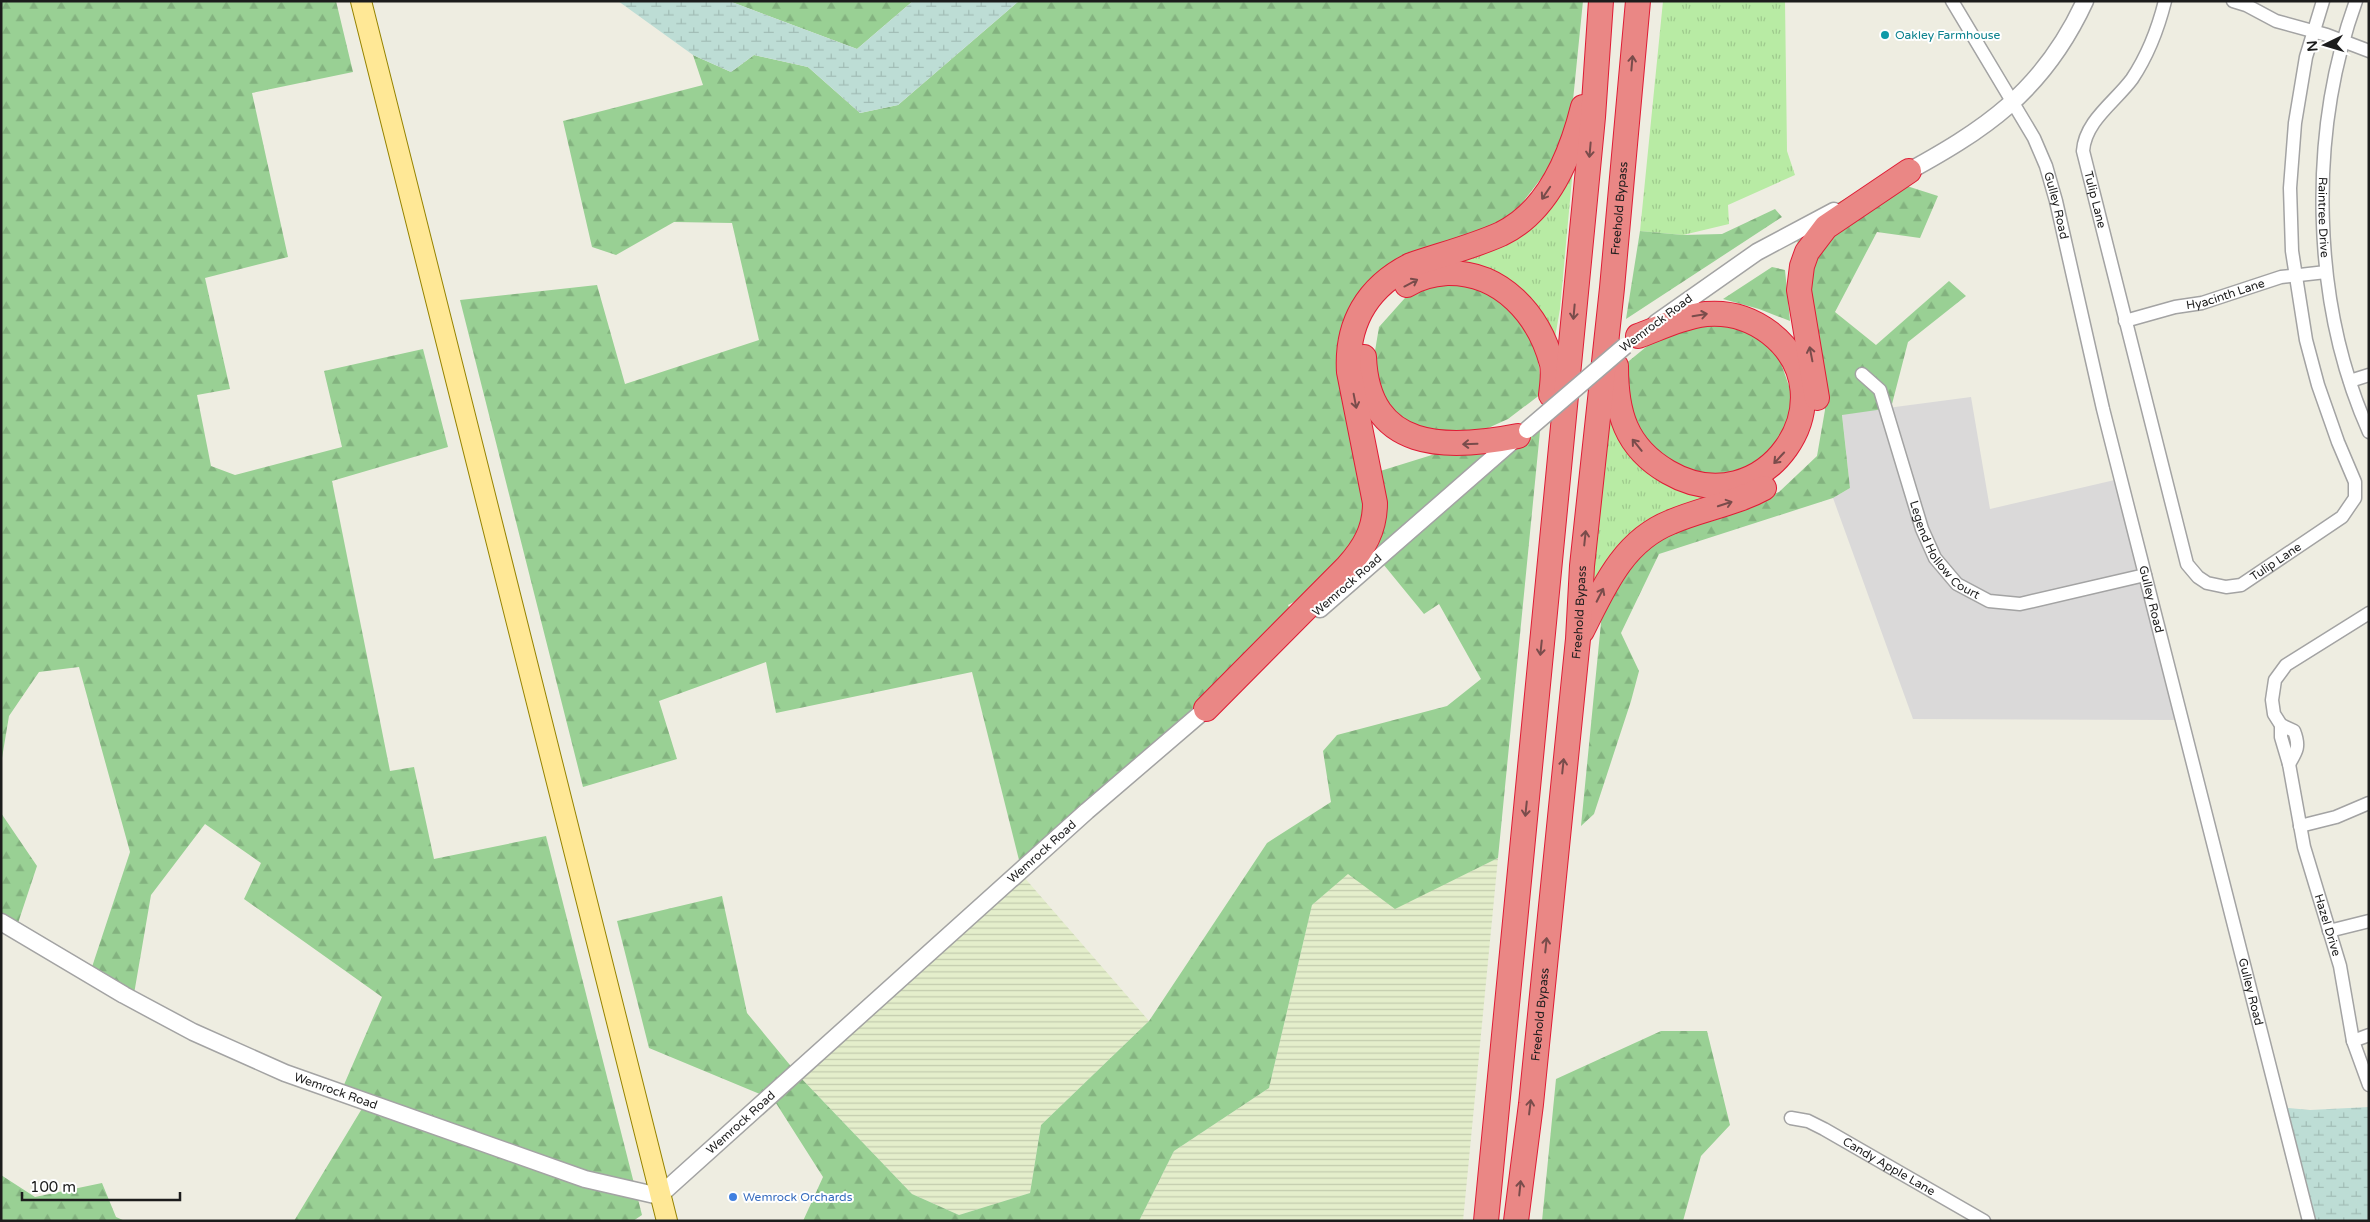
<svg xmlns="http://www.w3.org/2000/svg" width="2370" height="1222" font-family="'Varela Round',sans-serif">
<defs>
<pattern id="farmland-rules" width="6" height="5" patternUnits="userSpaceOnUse" patternTransform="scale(1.25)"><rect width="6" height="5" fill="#e4eecb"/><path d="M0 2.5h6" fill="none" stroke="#c3ccae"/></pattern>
<pattern id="grass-tufts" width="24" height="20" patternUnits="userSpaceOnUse" patternTransform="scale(1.25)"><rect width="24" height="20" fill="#b8eba4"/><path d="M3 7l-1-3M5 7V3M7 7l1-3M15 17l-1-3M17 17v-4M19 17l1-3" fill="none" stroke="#9ec98d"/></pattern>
<pattern id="forest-firs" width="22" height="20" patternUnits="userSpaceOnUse" patternTransform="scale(1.25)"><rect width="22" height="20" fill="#99d094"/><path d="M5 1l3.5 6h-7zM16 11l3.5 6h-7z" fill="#83b27f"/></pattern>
<pattern id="wetland-marsh" width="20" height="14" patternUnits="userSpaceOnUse" patternTransform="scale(1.25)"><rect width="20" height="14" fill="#bdddd5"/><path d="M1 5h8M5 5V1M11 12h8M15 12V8" fill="none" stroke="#a2bdb6"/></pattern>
</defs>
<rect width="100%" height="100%" fill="#eeede1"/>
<path fill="#dad9d9" d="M1971,397L1990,509L2119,479L2180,720L1913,719L1833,498L1850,488L1842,414Z"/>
<path fill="url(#farmland-rules)" d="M1498,858L1463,1221H1139L1174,1151L1269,1088L1312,905L1347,874L1455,879Z
M1023,876L1149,1021L1041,1125L1030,1193L959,1215L912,1194L799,1076Z"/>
<path fill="url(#grass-tufts)" d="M1663,1H1785L1787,151L1795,175L1728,205L1729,224L1683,235L1640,231Z
M1573,168L1560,309L1553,349L1433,266L1503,241Z
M1606,402C1623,428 1643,473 1672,487C1688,494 1712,494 1730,494L1590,596Z"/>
<path fill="url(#forest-firs)" d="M1,1H336L353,72L252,93L288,257L205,278L230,389L197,395L211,466L235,475L342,447L324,371L423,349L448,447L332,481L390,771L414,767L434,859L546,836L642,1215L633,1221H294L369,1097L343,1087L382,997L244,899L261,863L205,824L151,895L134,994L91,970L130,852L79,667L39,672L9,716L1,764Z
M729,1H913L857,49Z
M1019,1H1583L1571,120L1559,155L1509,220L1363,288L1338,355L1361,477L1541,421L1498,858L1395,909L1348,874L1312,905L1269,1088L1174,1151L1139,1221H803L823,1177L774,1100L649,1048L617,921L722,896L747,1013L799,1076L912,1194L959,1215L1030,1193L1041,1125L1149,1021L1267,843L1331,802L1323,751L1337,735L1447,706L1481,679L1439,604L1424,614L1379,559L1288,605L1298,627L1023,876L972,672L776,713L766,662L659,701L677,759L583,787L460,300L597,285L625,384L759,340L732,223L674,222L616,255L592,247L563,121L703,85L693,55L731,72L754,55L808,67L860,113L898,105Z
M1882,178L1938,196L1920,238L1877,232L1835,312L1876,345L1949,281L1966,296L1908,342L1891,408L1842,415L1850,488L1833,498L1659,554L1621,633L1639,671L1631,701L1594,814L1581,826L1606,572L1647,543L1779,492L1817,456L1825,410L1795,227Z
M1775,209L1782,217L1626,319L1640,231L1683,235L1722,234Z
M1772,267L1785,270L1790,321L1759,309L1723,299Z
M1444,281C1455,283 1468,284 1478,287C1526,304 1541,348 1541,394L1508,419L1477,433L1413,430L1383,403L1374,357L1379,327L1413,289Z
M1712,319L1759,335L1780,360L1792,395L1788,428L1766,455L1740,477L1702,478L1667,464L1646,444L1629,409L1624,365L1662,334Z
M1,813L37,866L16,929L1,920Z
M1661,1031H1707L1730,1125L1701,1156L1683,1221H1542L1556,1079Z
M1,1175L35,1197L102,1183L116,1217L125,1221H1Z"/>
<path fill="url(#wetland-marsh)" d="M618,1H729L857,49L913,1H1019L898,105L860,113L808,67L754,55L731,72L693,55Z
M2277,1107L2310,1110L2369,1107V1221H2301L2304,1217Z"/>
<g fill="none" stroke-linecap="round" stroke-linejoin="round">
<defs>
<g id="minor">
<path id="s1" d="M1952,1L2034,138L2046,166L2056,201L2103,409L2309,1221"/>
<path id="s2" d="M2165,1C2158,29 2148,55 2132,79C2115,102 2085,121 2083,151L2187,564L2198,577L2207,583L2226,587L2241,585L2342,517L2355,498V482L2338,442L2318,385L2306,340L2292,251L2290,188L2295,123L2306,57L2323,1"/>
<path d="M2233,1L2246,5L2276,21L2327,35L2369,51"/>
<path id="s3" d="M2356,1C2308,134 2311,302 2369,432"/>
<path id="s4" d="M2125,321L2175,307L2202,303L2281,277L2326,272"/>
<path id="s5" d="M1862,374L1880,390L1922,529L1935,558L1957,584L1989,601L2020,604L2145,575"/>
<path d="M2350,381L2369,375"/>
<path id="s6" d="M2369,613L2286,665L2275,680L2272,700L2274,714L2281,725V737L2289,764L2304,847L2340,966L2353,1041L2369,1085"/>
<path d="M2281,725L2294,731C2300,746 2297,751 2289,764"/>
<path d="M2300,826L2336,817L2369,803"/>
<path d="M2329,931L2369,921"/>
<path d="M2353,1041L2369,1035"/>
<path id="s7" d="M1791,1118L1808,1121L1824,1129L1984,1221"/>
</g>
<g id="tertiary">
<path d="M1900,176C1985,130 2043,92 2085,1"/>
<path d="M1656,323L1757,252L1834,211"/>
<path d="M1320,609L1516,438"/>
<path id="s8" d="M1,922L124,995L193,1032L285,1073L585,1179L659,1196L1087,811L1213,703"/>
</g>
<path id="primary" d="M361,1L667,1221"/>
<g id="motorway">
<path d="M1407,285C1419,277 1433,274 1447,273C1502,272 1539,315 1552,364C1554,374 1552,386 1551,395"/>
<path d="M1364,357C1368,452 1447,450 1518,436"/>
<path d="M1616,366C1616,412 1625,447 1668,472C1764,528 1853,398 1770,333C1752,319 1730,312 1706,314C1682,317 1660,328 1638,336"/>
<path d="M1817,398L1799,290L1802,266L1807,252L1826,227L1909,171"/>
<path d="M1582,631C1604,587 1623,541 1671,522C1701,509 1735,504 1764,488"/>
<path d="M1206,709L1347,567C1364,548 1375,530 1375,503L1349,372C1346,324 1367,287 1411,265C1440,255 1472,247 1501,234C1549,211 1571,155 1583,107"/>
<path d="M1486,1221L1593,117L1601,1"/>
<path id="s9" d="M1516,1221L1531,1104L1578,639L1582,566L1612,288L1638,1"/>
</g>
</defs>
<use href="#minor" stroke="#a3a3a3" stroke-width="15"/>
<use href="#tertiary" stroke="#a3a3a3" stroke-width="19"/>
<use href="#primary" stroke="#958300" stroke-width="22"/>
<use href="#motorway" stroke="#df1c35" stroke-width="26"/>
<use href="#minor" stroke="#fff" stroke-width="12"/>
<use href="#tertiary" stroke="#fff" stroke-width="16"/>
<use href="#primary" stroke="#ffe896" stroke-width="20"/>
<use href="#motorway" stroke="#ea8785" stroke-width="24"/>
<defs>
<path id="tertiary-bridge" d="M1527,430L1625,346"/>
</defs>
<use href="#tertiary-bridge" stroke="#a3a3a3" stroke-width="19" stroke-linecap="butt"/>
<use href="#tertiary-bridge" stroke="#fff" stroke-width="16"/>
</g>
<defs><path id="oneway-shaft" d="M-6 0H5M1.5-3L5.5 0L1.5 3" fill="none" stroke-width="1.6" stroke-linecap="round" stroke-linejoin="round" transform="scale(1.25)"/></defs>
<g stroke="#794c4b">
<use href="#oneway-shaft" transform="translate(1632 63) rotate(-85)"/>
<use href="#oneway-shaft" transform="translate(1590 150) rotate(95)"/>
<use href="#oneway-shaft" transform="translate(1546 193) rotate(124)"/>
<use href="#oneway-shaft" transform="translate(1411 283) rotate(-28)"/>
<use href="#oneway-shaft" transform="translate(1574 312) rotate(95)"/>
<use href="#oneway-shaft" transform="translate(1700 315) rotate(-9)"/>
<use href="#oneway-shaft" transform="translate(1811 354) rotate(-101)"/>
<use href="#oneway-shaft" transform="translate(1355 401) rotate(79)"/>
<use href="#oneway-shaft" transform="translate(1470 444) rotate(178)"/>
<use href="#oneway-shaft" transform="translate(1637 445) rotate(-129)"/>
<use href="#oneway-shaft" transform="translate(1779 458) rotate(133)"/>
<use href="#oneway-shaft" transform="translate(1725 504) rotate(-18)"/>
<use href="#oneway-shaft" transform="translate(1585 538) rotate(-84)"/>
<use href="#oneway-shaft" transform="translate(1600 595) rotate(-63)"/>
<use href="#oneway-shaft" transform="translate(1541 648) rotate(96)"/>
<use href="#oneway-shaft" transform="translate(1563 766) rotate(-84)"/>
<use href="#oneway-shaft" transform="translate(1526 809) rotate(96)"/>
<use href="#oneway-shaft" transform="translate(1546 945) rotate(-84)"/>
<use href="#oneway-shaft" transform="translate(1530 1107) rotate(-83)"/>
<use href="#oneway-shaft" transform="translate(1520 1188) rotate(-84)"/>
</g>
<circle fill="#0f9aa8" stroke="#fff" stroke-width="2" cx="1885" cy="35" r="5"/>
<circle fill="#3f7fe0" stroke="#fff" stroke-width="2" cx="733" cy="1197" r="5"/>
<g text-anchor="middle" stroke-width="4" stroke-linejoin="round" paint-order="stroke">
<g font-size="12" fill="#0d838f" stroke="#fff" text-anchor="start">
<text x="1895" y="39">Oakley Farmhouse</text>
</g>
<g font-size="12" fill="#1c1c1c" stroke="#fff">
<text dy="4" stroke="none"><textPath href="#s2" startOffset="224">Tulip Lane</textPath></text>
<text dy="4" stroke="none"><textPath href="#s1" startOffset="231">Gulley Road</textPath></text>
<text dy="4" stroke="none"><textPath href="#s9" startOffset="1018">Freehold Bypass</textPath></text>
<text dy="4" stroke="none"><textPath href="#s3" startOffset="220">Raintree Drive</textPath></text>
<text dy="4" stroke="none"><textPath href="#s4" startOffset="104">Hyacinth Lane</textPath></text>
<text transform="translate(1656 323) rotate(-37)" y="4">Wemrock Road</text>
<text dy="4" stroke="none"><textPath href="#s5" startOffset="200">Legend Hollow Court</textPath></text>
<text dy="4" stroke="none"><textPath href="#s2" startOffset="704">Tulip Lane</textPath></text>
<text transform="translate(1347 585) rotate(-41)" y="4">Wemrock Road</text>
<text dy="4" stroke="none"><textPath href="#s1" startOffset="636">Gulley Road</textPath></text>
<text dy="4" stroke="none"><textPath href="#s9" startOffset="612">Freehold Bypass</textPath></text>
<text dy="4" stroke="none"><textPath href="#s8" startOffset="1231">Wemrock Road</textPath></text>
<text dy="4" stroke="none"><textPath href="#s6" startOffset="370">Hazel Drive</textPath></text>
<text dy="4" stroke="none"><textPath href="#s1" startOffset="1041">Gulley Road</textPath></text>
<text dy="4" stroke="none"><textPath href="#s9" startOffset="208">Freehold Bypass</textPath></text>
<text dy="4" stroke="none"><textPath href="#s8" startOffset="376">Wemrock Road</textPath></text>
<text dy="4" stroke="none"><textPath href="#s8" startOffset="826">Wemrock Road</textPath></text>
<text dy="4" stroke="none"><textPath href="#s7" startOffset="110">Candy Apple Lane</textPath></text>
</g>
<g font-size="12" fill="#366cbe" stroke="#fff" text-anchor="start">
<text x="743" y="1201">Wemrock Orchards</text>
</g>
</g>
<rect width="2370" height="1222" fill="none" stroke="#1c1c1c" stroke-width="5"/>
<g transform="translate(2325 45) rotate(265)" stroke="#ffffff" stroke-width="4" paint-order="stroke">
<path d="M0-4L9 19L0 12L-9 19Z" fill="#1c1c1c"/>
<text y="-8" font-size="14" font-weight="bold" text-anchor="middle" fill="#1c1c1c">N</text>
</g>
<path d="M22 1192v8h158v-8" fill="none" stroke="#1c1c1c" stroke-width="2.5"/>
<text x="30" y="1192" font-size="15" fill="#1c1c1c" stroke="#ffffff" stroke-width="4" paint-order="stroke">100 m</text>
</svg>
